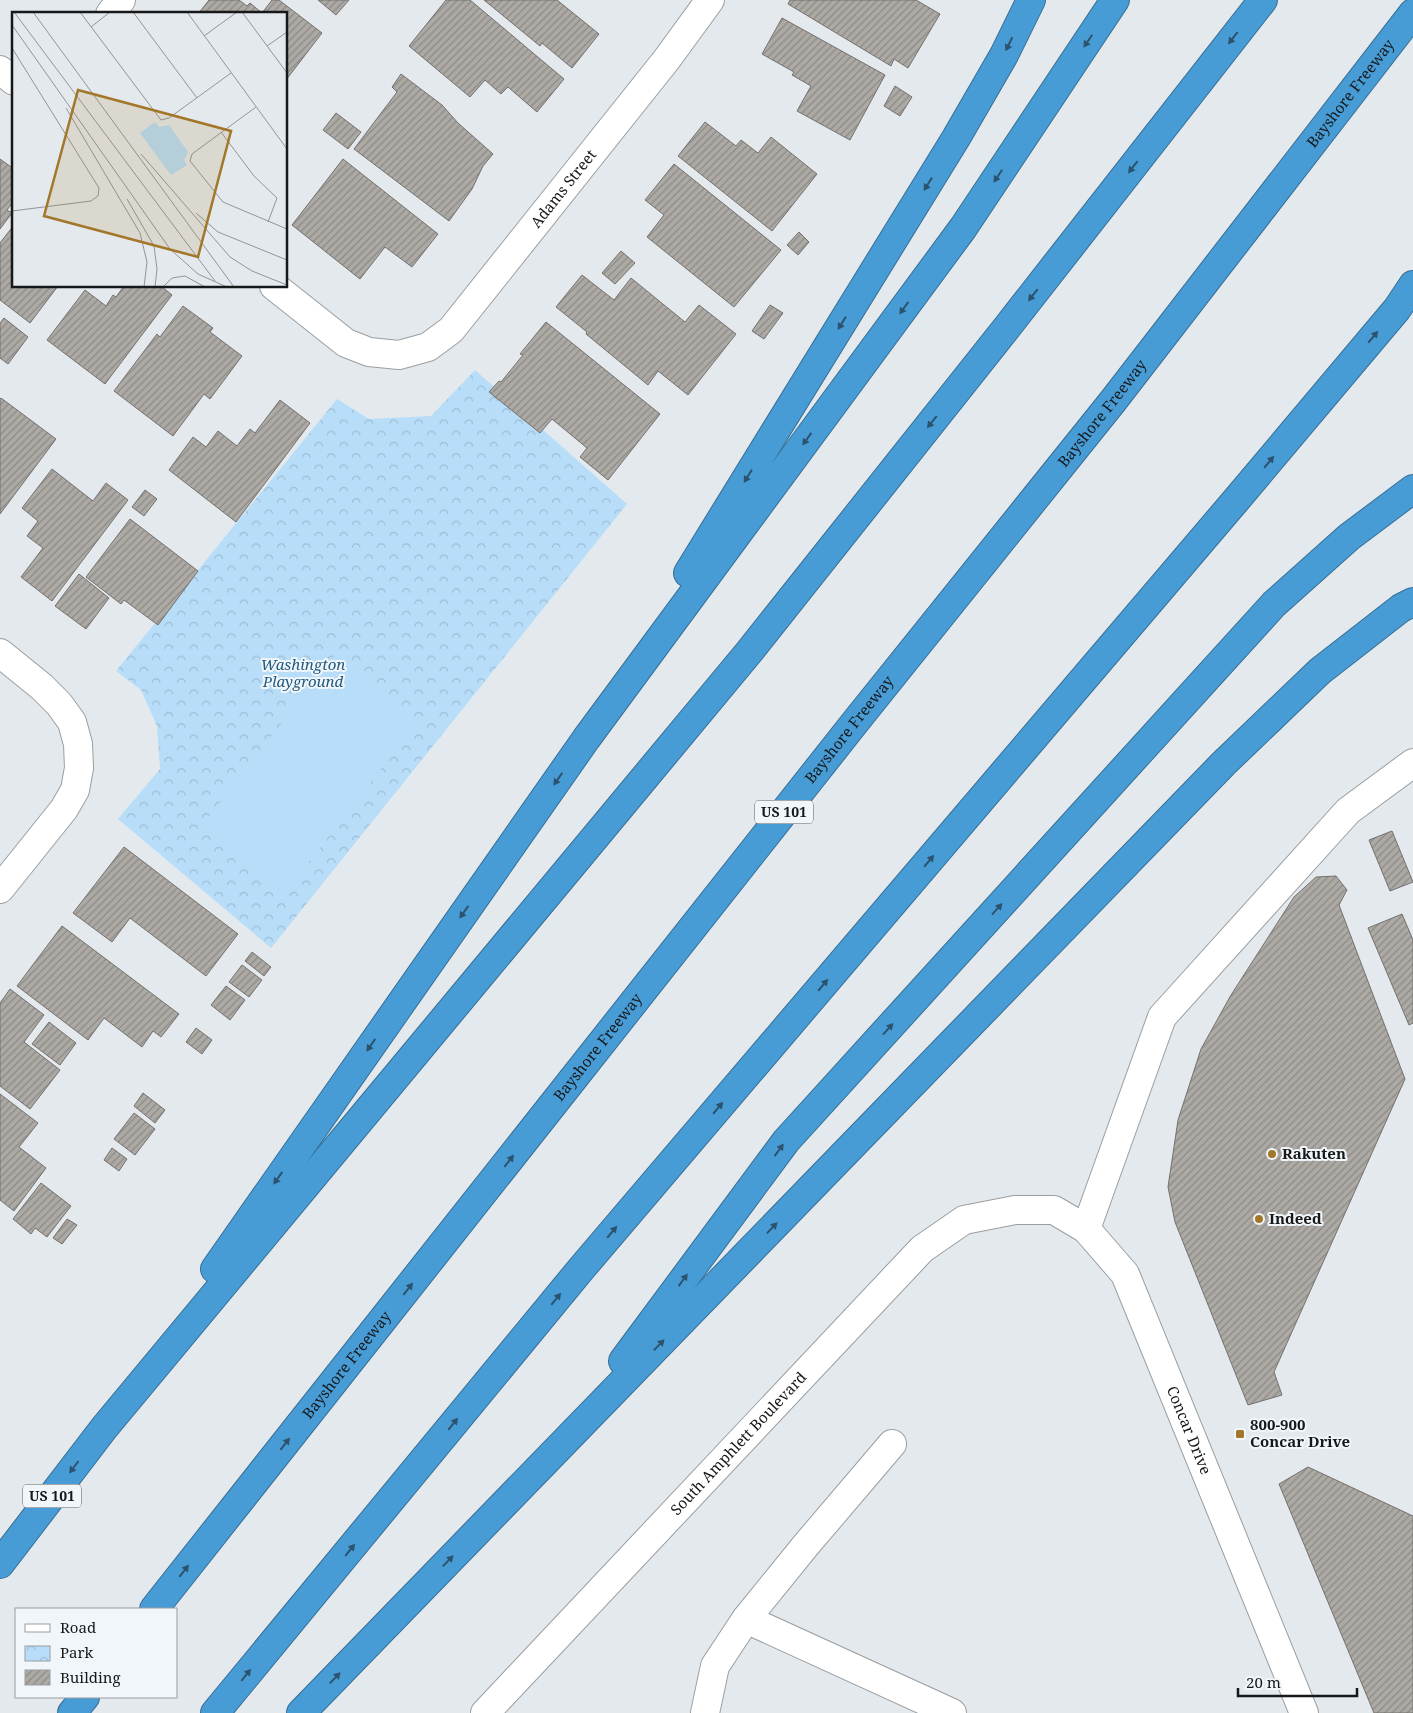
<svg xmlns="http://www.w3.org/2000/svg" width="1413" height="1713" font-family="'Noto Serif',serif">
<defs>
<pattern id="park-crowns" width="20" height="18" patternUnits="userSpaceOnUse" patternTransform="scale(1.25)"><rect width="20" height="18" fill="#b8ddf9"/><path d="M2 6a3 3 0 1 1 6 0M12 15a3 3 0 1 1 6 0" fill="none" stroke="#9dbdd5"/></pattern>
<pattern id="building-hatch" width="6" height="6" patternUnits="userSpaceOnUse" patternTransform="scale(1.25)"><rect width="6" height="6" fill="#adaaa6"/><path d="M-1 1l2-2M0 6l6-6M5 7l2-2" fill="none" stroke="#8c8986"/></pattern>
</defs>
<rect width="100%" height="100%" fill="#e4e9ed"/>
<path fill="url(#park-crowns)" d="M475,370L627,504L271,948L118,819L160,769L157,726L141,690L116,671L337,399L369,419L431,416Z"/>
<path fill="#b8ddf9" d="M334,656L418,721L284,894L200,828Z"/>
<path fill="url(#building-hatch)" stroke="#74716d" d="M209,0H239L247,6L250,3L262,13L272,0H279L322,33L286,80V14H198Z
M318,0H349L336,15Z
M446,0H470L564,79L537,112L508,87L501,94L485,80L470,97L409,46Z
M484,0H557L599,34L572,68L542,43L540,46Z
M790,0H916L940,14L908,68L894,59L891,66L788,4Z
M782,18L885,75L850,140L797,111L811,86L792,75L794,72L762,54Z
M401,74L442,105L458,123L493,154L483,166L472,189L449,221L354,149L397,92L392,87Z
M895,86L912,97L900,116L884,106Z
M336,113L361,132L348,149L323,130Z
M705,122L736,146L741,140L758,153L771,137L817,174L772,231L678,156Z
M0,159L14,169V201L7,210L12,213L0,229Z
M343,159L438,234L412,267L385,247L360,279L292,225Z
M674,164L781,250L734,307L647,237L664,215L645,200Z
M14,225V286H58L30,323L0,300V243Z
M799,232L809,242L798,255L787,245Z
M621,251L635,263L615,284L602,273Z
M582,275L614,300L631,278L685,322L699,305L736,334L688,395L658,371L648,385L586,334L587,332L556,307Z
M124,286H161L172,295L105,384L47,340L85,290L106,306L113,295L116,297Z
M770,305L783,313L764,339L752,331Z
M183,306L213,328L210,332L242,356L210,399L204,394L173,436L114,391L157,334L160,337Z
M4,318L28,337L8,364L0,358V323Z
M546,322L660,414L608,480L580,457L587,448L552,419L540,433L489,392L499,381L501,382L523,355L520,354Z
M1,398L56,439L0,514V399Z
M280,400L310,423L236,522L169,470L193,437L206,447L218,431L237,446L250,429L255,433Z
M52,469L93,501L106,483L128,500L52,601L21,577L43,548L27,536L38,521L22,508Z
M145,490L157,499L144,516L132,507Z
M130,519L198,571L158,625L124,600L121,604L86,577Z
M79,574L109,598L86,629L55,606Z
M1392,831L1413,882L1390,891L1369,840Z
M124,847L238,934L206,976L130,918L112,942L73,913Z
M1336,876L1347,890L1339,905L1405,1079L1274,1372L1282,1395L1248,1405L1175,1222L1168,1187L1178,1120L1201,1049L1231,995L1294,897L1316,877Z
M1402,914L1413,940V1023L1409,1025L1368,928Z
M62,926L179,1014L161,1037L153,1031L142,1047L104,1018L88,1040L17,986Z
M252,952L271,967L264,976L245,961Z
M242,965L262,980L249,997L229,982Z
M226,986L245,1000L230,1020L211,1005Z
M10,989L44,1015L24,1042L60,1070L30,1109L0,1086V1003Z
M49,1022L76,1043L60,1065L32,1044Z
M196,1028L212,1040L202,1054L186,1042Z
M143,1093L165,1110L155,1123L134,1106Z
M0,1094L38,1123L19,1147L46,1168L14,1211L0,1200Z
M134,1113L155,1129L135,1155L114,1139Z
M112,1148L127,1159L119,1171L104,1160Z
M41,1183L71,1206L47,1237L35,1228L31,1234L13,1219Z
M67,1219L77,1225L62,1244L53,1238Z
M1308,1467L1413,1516V1713H1374L1279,1484Z"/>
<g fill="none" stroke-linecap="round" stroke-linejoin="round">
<defs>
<g id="minor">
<path d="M110,14L121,0"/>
<path d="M0,70L14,81"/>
<path id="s1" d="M274,286L346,343L369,352L399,355L428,347L451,330L667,59L710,0"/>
<path d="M0,653L42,687L59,704L72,722L78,744L79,768L75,790L64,809L0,889"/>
<path d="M1086,1229L1162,1017L1348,811L1413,763"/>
<path d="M746,1619L806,1545L892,1444"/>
<path id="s2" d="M485,1713L922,1249L964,1220L1015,1210H1054L1086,1229L1125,1274L1304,1713"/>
<path d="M705,1713L715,1666L746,1619L952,1713"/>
</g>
<g id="highway">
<path d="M688,573L956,138L1004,55L1031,0"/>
<path d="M215,1269L586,739L963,228L1115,0"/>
<path d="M623,1361L786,1141L1274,604L1349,537L1413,489"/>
<path d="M0,1564L104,1428L749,652L1008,326L1263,0"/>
<path id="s3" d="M154,1609L856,721L1113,401L1413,13"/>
<path d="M72,1713L85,1697"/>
<path d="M215,1713L581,1269L1237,499L1397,309L1413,285"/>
<path d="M301,1713L1224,763L1320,671L1401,608L1413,602"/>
</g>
</defs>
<use href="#minor" stroke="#9a9ea1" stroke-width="30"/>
<use href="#highway" stroke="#366e94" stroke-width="30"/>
<use href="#minor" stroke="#fff" stroke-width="28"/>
<use href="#highway" stroke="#489cd6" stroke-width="28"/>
</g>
<defs><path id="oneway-solid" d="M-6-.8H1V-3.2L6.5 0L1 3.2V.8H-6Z" transform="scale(1.25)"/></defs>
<g fill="#2c536e">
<use href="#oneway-solid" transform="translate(1233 38) rotate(128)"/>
<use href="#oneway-solid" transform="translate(1088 41) rotate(124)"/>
<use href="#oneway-solid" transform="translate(1009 44) rotate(116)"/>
<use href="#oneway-solid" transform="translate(1133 167) rotate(128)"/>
<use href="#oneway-solid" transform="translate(998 176) rotate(124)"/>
<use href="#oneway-solid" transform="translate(928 184) rotate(122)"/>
<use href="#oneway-solid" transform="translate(1033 295) rotate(128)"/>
<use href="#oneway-solid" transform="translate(904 308) rotate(126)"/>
<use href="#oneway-solid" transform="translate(842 323) rotate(122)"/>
<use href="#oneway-solid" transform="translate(1373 337) rotate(-50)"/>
<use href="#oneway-solid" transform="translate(932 422) rotate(129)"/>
<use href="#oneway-solid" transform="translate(807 439) rotate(126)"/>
<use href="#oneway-solid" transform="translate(1269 462) rotate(-50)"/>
<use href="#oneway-solid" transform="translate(748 476) rotate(122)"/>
<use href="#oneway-solid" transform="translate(558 779) rotate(125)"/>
<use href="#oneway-solid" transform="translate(929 861) rotate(-50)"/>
<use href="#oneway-solid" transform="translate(997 909) rotate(-48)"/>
<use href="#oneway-solid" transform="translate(464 912) rotate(125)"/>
<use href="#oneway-solid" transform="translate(823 985) rotate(-50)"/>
<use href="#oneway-solid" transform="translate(888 1029) rotate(-48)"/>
<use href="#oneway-solid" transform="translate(371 1045) rotate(125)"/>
<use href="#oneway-solid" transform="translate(718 1108) rotate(-50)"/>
<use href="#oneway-solid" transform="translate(779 1150) rotate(-54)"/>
<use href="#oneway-solid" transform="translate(509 1161) rotate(-52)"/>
<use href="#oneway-solid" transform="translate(278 1178) rotate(125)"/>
<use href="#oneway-solid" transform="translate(772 1228) rotate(-46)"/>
<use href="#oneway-solid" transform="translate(612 1232) rotate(-50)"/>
<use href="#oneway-solid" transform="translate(683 1280) rotate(-54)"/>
<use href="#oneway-solid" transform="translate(408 1289) rotate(-52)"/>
<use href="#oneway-solid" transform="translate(556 1299) rotate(-51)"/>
<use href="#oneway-solid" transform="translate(659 1345) rotate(-46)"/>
<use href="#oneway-solid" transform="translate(453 1424) rotate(-51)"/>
<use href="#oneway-solid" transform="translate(285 1444) rotate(-52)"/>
<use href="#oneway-solid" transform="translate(74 1467) rotate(127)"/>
<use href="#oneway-solid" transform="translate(350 1550) rotate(-51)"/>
<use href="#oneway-solid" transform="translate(448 1561) rotate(-46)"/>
<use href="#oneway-solid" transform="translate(184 1571) rotate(-52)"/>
<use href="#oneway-solid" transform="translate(246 1675) rotate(-51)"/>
<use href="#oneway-solid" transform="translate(335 1678) rotate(-46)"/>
</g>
<g fill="#a37729" stroke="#f1f6fa" stroke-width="2">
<circle cx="1272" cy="1154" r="5"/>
<circle cx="1259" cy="1219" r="5"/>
<rect x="1235" y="1429" width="10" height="10" rx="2.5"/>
</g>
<g text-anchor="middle" stroke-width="4" stroke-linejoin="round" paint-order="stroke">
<g fill="#f1f6fa" stroke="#585b5c" stroke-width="1">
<rect x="755" y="800.5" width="58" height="23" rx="4"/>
<rect x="23" y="1484.5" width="58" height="23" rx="4"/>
</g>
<g font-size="14" font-weight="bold" fill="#161819">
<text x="784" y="817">US 101</text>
<text x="52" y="1501">US 101</text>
</g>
<g font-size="15" fill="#161819" stroke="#f1f6fa">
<text dy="5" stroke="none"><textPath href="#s3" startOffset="1931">Bayshore Freeway</textPath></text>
<text dy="5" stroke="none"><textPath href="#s1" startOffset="386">Adams Street</textPath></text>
<text dy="5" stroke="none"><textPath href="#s3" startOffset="1526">Bayshore Freeway</textPath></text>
<text dy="5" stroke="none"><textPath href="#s3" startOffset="1121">Bayshore Freeway</textPath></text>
<text dy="5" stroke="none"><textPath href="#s3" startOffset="716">Bayshore Freeway</textPath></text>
<text dy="5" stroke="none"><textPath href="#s3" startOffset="311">Bayshore Freeway</textPath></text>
<text dy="5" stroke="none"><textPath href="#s2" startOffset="1045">Concar Drive</textPath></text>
<text dy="5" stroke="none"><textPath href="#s2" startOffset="370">South Amphlett Boulevard</textPath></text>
</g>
<g font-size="15" font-style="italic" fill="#215a80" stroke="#f1f6fa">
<text x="303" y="670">Washington<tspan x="303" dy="17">Playground</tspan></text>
</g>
<g font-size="15" font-weight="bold" fill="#161819" stroke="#f1f6fa" text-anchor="start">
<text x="1282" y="1159">Rakuten</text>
<text x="1269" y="1224">Indeed</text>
<text x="1250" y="1430">800-900<tspan x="1250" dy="17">Concar Drive</tspan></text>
</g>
</g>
<g transform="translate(12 12)">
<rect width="275" height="275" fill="#e4e9ed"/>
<path d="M143,110L147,115L157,113L176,140L172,148L175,153L159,163L128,121Z" fill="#b8ddf9"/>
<path d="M141,117L153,133L145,139L133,123Z" fill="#b8ddf9"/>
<path fill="none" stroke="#929598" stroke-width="1" d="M2,0L203,269M21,0L222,275M68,0L149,108L157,106L219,61M121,0L185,86M175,0L275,137M230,0L275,61M0,13L158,237L186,262L215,275M79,15L98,0M192,24L225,0M255,34L275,20M0,36L87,176L86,184L79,189L0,199M244,95L180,142L178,149L211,190L275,217M54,96L128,221L135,250L132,275M209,120L242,164L265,186L256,210M129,142L218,245L240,259L275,273M115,187L142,234L145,257L143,275M184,201L206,220L275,248M151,275L160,266L173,264L193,275"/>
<path fill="#a37729" fill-opacity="0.15" stroke="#a37729" stroke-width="2.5" d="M66,78L219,119L186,245L32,204Z"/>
<rect width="275" height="275" fill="none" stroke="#161819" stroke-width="2.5"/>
</g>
<rect x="15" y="1608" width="162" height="90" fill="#f1f6fa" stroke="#999da0"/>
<rect x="25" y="1624" width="25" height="8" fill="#ffffff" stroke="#999da0"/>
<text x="60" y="1633" font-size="15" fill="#161819">Road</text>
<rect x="25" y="1646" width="25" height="15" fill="url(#park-crowns)" stroke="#999da0"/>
<text x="60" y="1658" font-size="15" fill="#161819">Park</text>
<rect x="25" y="1670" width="25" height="15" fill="url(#building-hatch)" stroke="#999da0"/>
<text x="60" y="1683" font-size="15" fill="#161819">Building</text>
<path d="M1238 1688v8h119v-8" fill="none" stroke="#161819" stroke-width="2.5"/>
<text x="1246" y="1688" font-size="15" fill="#161819" stroke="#f1f6fa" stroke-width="4" paint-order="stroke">20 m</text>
</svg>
